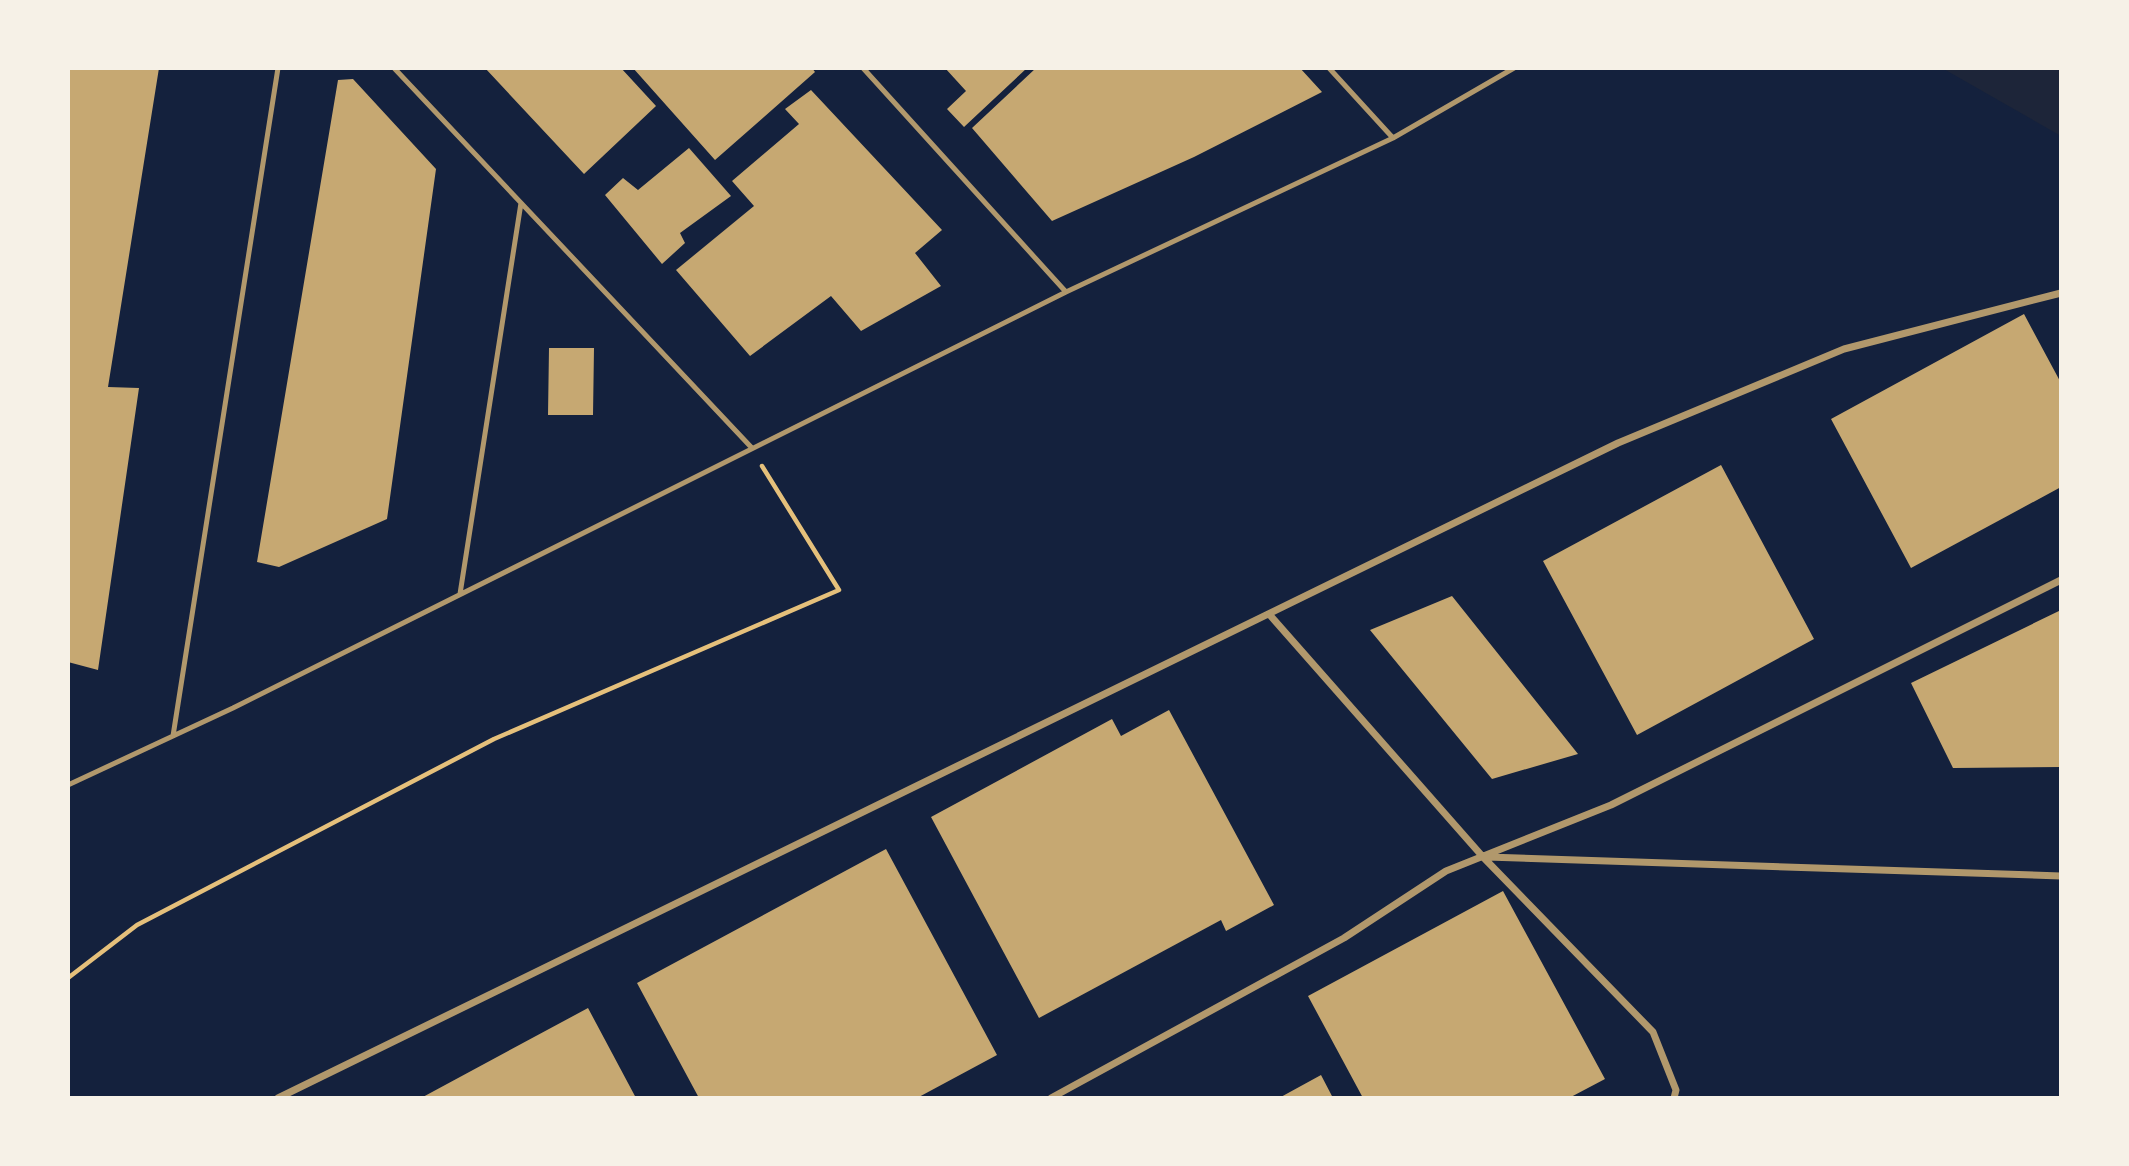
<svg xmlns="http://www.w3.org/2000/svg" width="2129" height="1166" font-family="Cabin,sans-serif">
<rect width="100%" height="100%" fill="#14213d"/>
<path fill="#1d2539" d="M1942,68H2061V136Z"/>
<path fill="#c6a872" d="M68,68H159L108,387L139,388L98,670L68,662Z
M485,68H621L656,106L584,174Z
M633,68H812L815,72L715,160Z
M945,68H1027L964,127L947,109L966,91Z
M1036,68H1300L1322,92L1194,157L1052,221L972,128Z
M353,79L436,169L387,519L279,567L257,562L338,80Z
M811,90L942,230L915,253L941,286L861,331L831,296L750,356L676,270L754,206L732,181L799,124L785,109Z
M689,148L731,196L680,233L685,243L662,264L605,195L623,178L638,190Z
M2024,314L2061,383V487L1911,568L1831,419Z
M549,348H594L593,415H548Z
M1721,465L1814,639L1637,735L1543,561Z
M1452,596L1578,754L1492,779L1370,630Z
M2061,610V767L1953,768L1911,683Z
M1169,710L1274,905L1226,931L1221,920L1039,1018L931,817L1112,719L1121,736Z
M886,849L997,1055L917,1098H699L637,983Z
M1503,891L1605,1079L1569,1098H1363L1308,996Z
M588,1008L636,1098H421Z
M1321,1075L1333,1098H1279Z"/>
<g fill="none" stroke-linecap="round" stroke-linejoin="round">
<path stroke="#e5c07b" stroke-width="4.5" d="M68,978L137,925L494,739L839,590L762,466"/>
<path stroke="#b1986c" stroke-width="5" d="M394,68L751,447
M863,68L1066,292
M1329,68L1393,138
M460,594L521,203
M173,736L278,68
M68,785L233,708L1066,292L1393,138L1514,68"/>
<path stroke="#b1986c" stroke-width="7" d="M1269,614L1483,857L1653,1032L1676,1090L1674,1098
M1487,857L2061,876
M278,1098L1618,443L1844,349L2061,293
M1051,1098L1344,938L1446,871L1611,805L2061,580"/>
</g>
<rect width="2129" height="1166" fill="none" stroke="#f6f1e7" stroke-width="140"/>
</svg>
